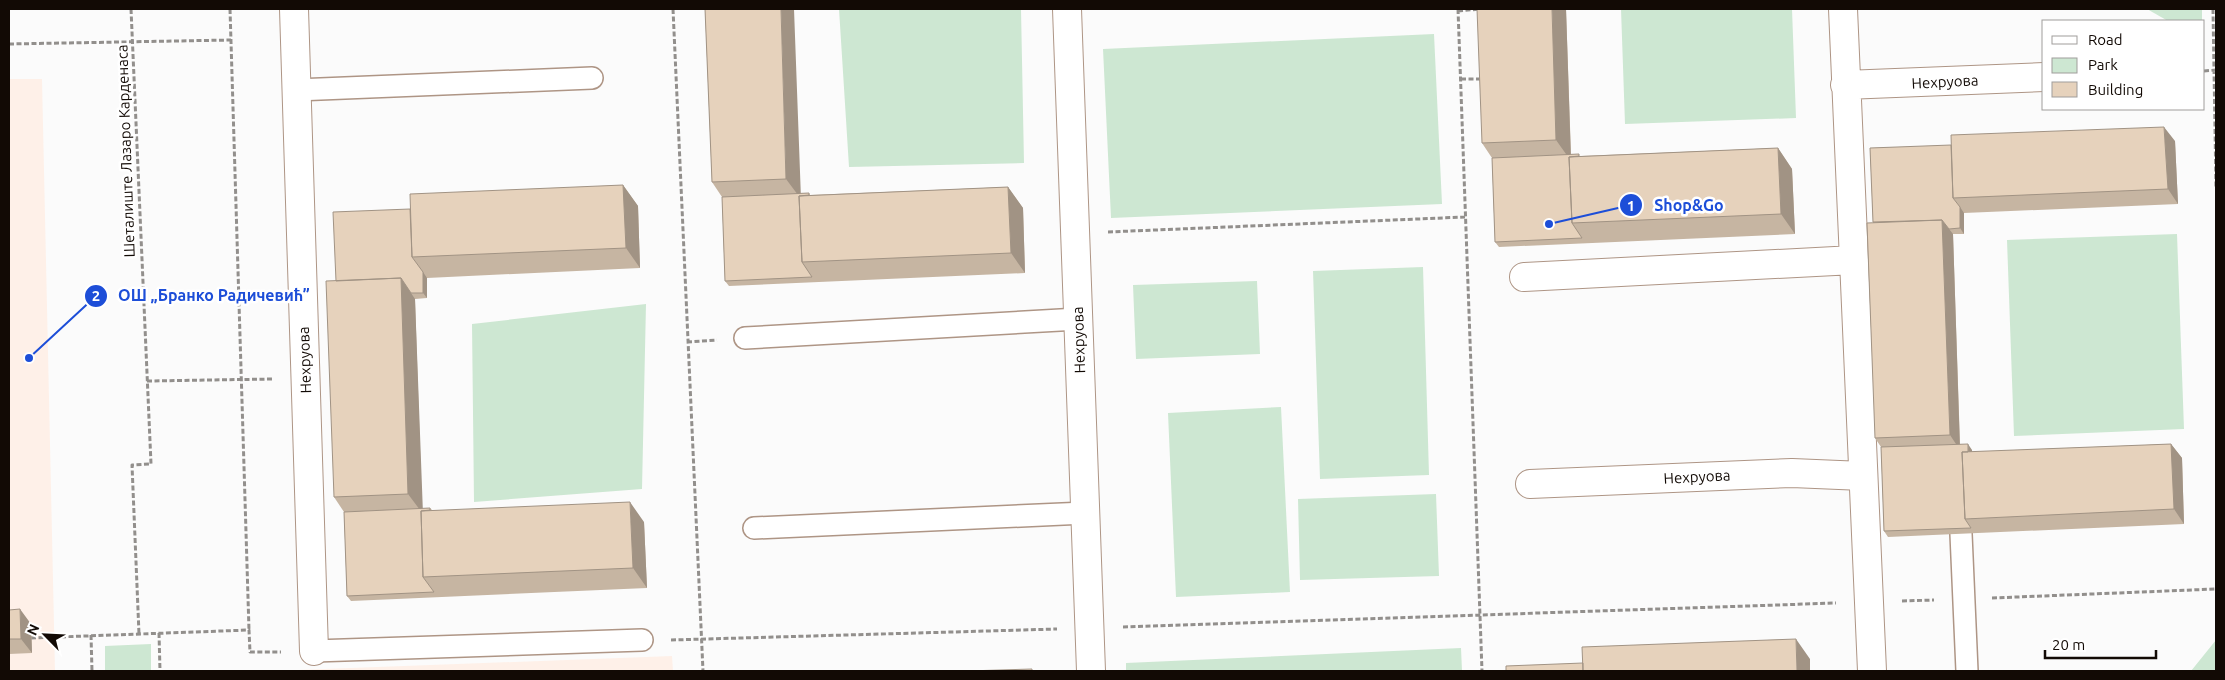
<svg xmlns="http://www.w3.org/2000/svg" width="2225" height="680" font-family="Ubuntu,sans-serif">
<rect width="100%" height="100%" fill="#fbfbfb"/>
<path fill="#fef0e8" d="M9,79H42L55,671H9Z
M672,656L673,671H271Z"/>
<path fill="#cde7d2" d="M839,9H1021L1024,163L849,167Z
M1621,9H1792L1796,118L1625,124Z
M2147,9H2202V21H2168Z
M1434,34L1442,204L1111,218L1103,49Z
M2177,234L2184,429L2014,436L2007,240Z
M1423,267L1429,475L1320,479L1313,271Z
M1257,281L1260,354L1136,359L1133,285Z
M646,304L642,489L474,502L472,324Z
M1281,407L1290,592L1176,597L1168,413Z
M1436,494L1439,576L1300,580L1298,499Z
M2216,640V671H2191Z
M151,644V671H105V646Z
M1461,648L1462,671H1126V663Z"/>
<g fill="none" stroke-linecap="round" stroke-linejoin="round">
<defs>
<path id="service" d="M296,90L592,78
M745,338L1078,319
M754,528L1085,513
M1961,534L1967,671
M314,651L642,640"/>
<path id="minor" d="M294,9L314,651
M1067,9L1091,671
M1843,9L1872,671
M1845,85L2044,77
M1524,277L1854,260
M1530,484L1792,473L1863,476"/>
</defs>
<use href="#service" stroke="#ae9585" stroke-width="24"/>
<use href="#minor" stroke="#ae9585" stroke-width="30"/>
<path stroke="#928f8c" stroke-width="3" stroke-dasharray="5 2.5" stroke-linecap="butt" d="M131,9L151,464L132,465L139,634
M230,9L249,630
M673,9L703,671
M1458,9L1482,671
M2213,9L2216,188
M1458,11L1480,9
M9,44L231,40
M2204,71L2216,70
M1461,79H1482
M1108,232L1465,217
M687,342L717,340
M147,381L274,379
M1992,598L2216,589
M1902,601L1934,600
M1123,627L1836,603
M159,633L160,671
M91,635L92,671
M31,638L249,630L250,652H281
M671,640L1057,629"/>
<use href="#service" stroke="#fff" stroke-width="21"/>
<use href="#minor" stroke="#fff" stroke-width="28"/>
</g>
<path fill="#c6b5a2" d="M705,9L800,194L809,193L810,195L1008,187L1023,208L1025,273L729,286L725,281L722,197L712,182Z
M1566,9L1571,155L1581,156L1778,148L1792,169L1795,234L1499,247L1495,242L1492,158L1482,143Z
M2175,141L2178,204L1964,213V234H1953L1960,444L1972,450V452L2171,444L2182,458L2184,524L1888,537L1884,531L1881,447L1875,438L1873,222L1870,148Z
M623,185L638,206L640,268L427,278V298L415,299L422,509L430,508L432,510L644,522L647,588L351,601L347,596L344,512L334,497L336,281L410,209Z
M9,610L31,624L32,653L9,654Z"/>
<path fill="#a19384" d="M781,9H794L801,199L786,179Z
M1552,9H1566L1571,161L1556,140Z
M2164,127L2175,141L2178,204L2168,189Z
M1778,148L1792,169L1795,234L1781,214Z
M623,185L638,206L640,268L626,248Z
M1008,187L1023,208L1025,273L1011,253Z
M1960,207L1964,213V234L1960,228Z
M1942,220L1953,234L1960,450L1950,435Z
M423,272L427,278V298L423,293Z
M401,278L415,299L423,514L408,494Z
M1968,444L1972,450L1975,518L1971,519Z
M2171,444L2182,458L2184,524L2174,509Z
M630,502L644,522L647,588L633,568Z
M20,609L31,624L32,653L21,639Z
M1796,639L1810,659V671H1797Z"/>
<path fill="#e6d2bc" stroke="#a19384" d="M705,9H781L786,179L712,182Z
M1477,9H1552L1556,140L1482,143Z
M2164,127L2168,189L1953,198L1951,135Z
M1951,145L1953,198L1960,207V228L1949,229L1942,220L1873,222L1870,148Z
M1778,148L1781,214L1572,223L1569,157Z
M1579,154V156L1569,157L1572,223L1582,238L1495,242L1492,158Z
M623,185L626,248L412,257L410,194Z
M1008,187L1011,253L802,262L799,196Z
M809,193V195L799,196L802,262L812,277L725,281L722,197Z
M410,209L412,257L423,272V293H411L401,278L336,281L333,212Z
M1942,220L1950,435L1875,438L1867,223Z
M401,278L408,494L334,497L326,281Z
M1968,444V452H1962L1965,519L1971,528L1884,531L1881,447Z
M2171,444L2174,509L1965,519L1962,452Z
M630,502L633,568L423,577L421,511Z
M430,508V510L421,511L423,577L434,592L347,596L344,512Z
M20,609L21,639H9V610Z
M1796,639L1797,671H1583L1582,647Z
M1583,663V671H1506V666Z
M1032,669V671H967Z"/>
<g text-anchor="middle" stroke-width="5" stroke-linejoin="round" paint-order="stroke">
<g font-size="15" fill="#120a05" stroke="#fff">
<text transform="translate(1945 82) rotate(-3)" y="5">Нехруова</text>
<text transform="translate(126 151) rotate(-92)" y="5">Шеталиште Лазаро Карденаса</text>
<text transform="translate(1079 340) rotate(-92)" y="5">Нехруова</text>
<text transform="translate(305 360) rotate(-92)" y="5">Нехруова</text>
<text transform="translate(1697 477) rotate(-3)" y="5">Нехруова</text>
</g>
</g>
<path fill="none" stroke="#1d4ed8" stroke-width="2" d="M1549 224L1631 205M29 358L96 296"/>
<g fill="#1d4ed8" stroke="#fff" stroke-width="2">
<circle cx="1549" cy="224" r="5"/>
<circle cx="29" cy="358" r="5"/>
<circle cx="1631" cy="205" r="12"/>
<circle cx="96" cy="296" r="12"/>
</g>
<g font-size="15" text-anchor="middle" font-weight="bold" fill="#fff">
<text x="1631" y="211">1</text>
<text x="96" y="301">2</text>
</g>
<g font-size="16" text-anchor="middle" font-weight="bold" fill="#1d4ed8" stroke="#fff" stroke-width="5" stroke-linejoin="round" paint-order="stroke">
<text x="1689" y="211">Shop&amp;Go</text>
<text x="214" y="301">ОШ „Бранко Радичевић”</text>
</g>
<rect width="2225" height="680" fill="none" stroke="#120a05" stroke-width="20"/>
<rect x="2042" y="20" width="162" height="90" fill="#ffffff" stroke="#a09d9b"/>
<rect x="2052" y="36" width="25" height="8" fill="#ffffff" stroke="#a09d9b"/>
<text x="2088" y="45" font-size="15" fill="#120a05">Road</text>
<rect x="2052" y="58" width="25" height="15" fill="#cde7d2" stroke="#a09d9b"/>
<text x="2088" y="70" font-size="15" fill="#120a05">Park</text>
<rect x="2052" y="82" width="25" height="15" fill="#e6d2bc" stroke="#a09d9b"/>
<text x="2088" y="95" font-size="15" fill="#120a05">Building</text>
<g transform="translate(45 635) rotate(294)" stroke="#ffffff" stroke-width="4" paint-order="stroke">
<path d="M0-4L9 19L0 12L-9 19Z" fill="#120a05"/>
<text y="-8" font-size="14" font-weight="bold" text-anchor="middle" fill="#120a05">N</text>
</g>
<path d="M2045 650v8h111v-8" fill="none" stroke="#120a05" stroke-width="2.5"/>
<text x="2052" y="650" font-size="15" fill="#120a05" stroke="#ffffff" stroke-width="4" paint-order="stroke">20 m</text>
</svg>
